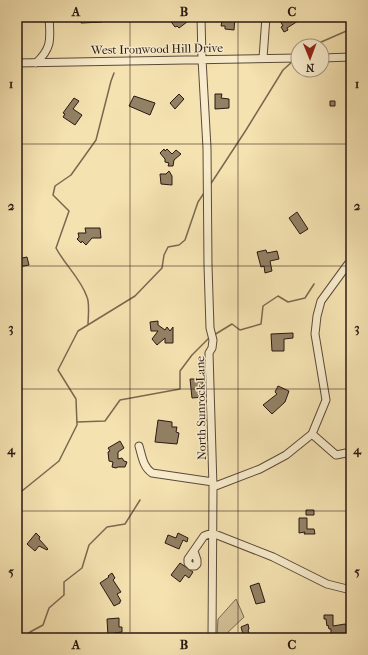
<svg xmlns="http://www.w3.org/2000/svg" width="368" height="655" font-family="'IM FELL French Canon',serif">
<rect width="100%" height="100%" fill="#f5e2b1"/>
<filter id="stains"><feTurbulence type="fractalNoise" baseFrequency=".005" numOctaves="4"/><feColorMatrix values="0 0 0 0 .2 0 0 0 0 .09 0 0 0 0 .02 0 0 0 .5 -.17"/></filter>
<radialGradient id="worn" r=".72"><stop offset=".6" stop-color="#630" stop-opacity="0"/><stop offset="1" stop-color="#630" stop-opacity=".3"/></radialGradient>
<path fill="#d2c096" stroke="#7d6c54" d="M236,599L244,617L224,636L221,637L217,635L218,619Z"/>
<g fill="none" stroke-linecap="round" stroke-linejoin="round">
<path stroke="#796851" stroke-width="1.5" d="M312,46L351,29
M210,185L246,130L283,70L293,61
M88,325C88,317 90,304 87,297C81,279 65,265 56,248L69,211L53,195L55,186L71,175L96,140L111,81L114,73
M214,335L232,324L240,330L261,324L263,306L278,296L288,302L305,298L314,284
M77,422L105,421L120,400L180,389V371L192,355L209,338
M17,495L59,461L77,425L76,399L58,370L78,331L135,296L162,268L164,255L168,247L179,245L185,240L198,202L204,193
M23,638L30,632L43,625L49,608L64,595V582L82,568L89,545L107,527L125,524L140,500"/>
</g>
<path fill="#938165" stroke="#281812" d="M81,17H102V22L81,23Z
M172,17H183L187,22L179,28L177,26L175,27L169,19Z
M225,17H235L234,30L225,29V26H221L222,21H225Z
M283,17H296L298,21L287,28L288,30L284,32L281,27L283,26L279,19Z
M179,94L184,99L175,109L170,103Z
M215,94H222L221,98L229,99V108L215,109Z
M134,96L155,103L150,115L129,106Z
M74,98L79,101L73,109L82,115L75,125L63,117L65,114L63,113Z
M330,101H335V106H330Z
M164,149L165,151L167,149L172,154L176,150L181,154L174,160L173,166H168L169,163L165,162V159L160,153Z
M169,171L172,176V185L161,184L160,174H166Z
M297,212L308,229L300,234L289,218Z
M85,228H100L101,238H92L86,245L82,241L81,243L77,239L79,237L78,233H86Z
M266,250L267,253L277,251L279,259L270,261L272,271L265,273L264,266L261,267L257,252Z
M27,257L29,265L19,267L17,259Z
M158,321V325L165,330L167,327L170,331L173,327V343H165V338L157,345L152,339L158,331H151L150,322Z
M293,333V338L284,339V351H272L271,334Z
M190,379H203L204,397L192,398Z
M278,386L289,391L285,402L272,414L263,405L277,394L275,392Z
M158,420L172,422V427H177L176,432L179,433L177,444L155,442Z
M120,441L124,448L118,452V459L122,458L124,461L127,462L125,467H118L116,468L112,467L113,462L109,461L108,452L110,451L108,448Z
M306,510H314V515H306Z
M299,518H307V529H314L315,534H304L305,532L299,533Z
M36,533L40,537L39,539L48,549L47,550L39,546L35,551L27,544Z
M178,533L188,538L187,542L183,540L179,549L165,543L168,535L176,538Z
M180,563L193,572L189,578L185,575L180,582L171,575Z
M112,573L115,578L113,580L121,592L117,594L121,601H120V603L114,606L100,583L109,577L108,576Z
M259,583L265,602L256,604L250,586Z
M324,615H333V626L345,624L348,630L342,636L341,634L338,638H335L331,634V629H329L328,625L327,626L326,619H324Z
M119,618V627H122V632L114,633V636H108L107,619Z
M248,624L249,629L248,630L250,638H244L241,627Z"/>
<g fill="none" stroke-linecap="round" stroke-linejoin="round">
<defs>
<path id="minor" d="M201,17L202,59L207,148L208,265L210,328L213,340L212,348L209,353L213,487L212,638
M263,58L266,17
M322,58L351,57
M17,63L298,58
M36,63C53,47 50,38 49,17
M312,434L326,400L315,334L317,316L321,301L348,264L351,262
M139,446C142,456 143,467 152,473L213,482
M213,487L260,469L286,455L312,434L336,455L351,452
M194,551L197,560V564L195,566H191L188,563V559L204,536L212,533L273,557L327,584L351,590"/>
</defs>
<use href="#minor" stroke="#5b4a3a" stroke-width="9"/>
<use href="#minor" stroke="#f8eccc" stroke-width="7"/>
</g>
<path fill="none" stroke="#281812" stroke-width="1" stroke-opacity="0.55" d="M130,17V638M238,17V638M17,144H351M17,266H351M17,389H351M17,511H351"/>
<g text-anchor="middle" stroke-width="3" stroke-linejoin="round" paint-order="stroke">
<g font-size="12" fill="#281812" stroke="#f8eccc">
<text transform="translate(157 49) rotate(-1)" y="4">West Ironwood Hill Drive</text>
<text transform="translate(201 408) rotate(-91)" y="4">North Sunrock Lane</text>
</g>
</g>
<rect width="368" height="655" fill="none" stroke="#f5e2b1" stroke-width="44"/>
<g transform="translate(310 58) rotate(179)"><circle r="19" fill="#f8eccc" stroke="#a59782"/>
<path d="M0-3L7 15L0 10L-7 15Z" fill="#8f2418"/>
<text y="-6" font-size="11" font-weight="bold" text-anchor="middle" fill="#281812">N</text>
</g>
<rect x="22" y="22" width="324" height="611" fill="none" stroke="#281812" stroke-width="1.5"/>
<g font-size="13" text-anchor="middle" font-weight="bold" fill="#281812">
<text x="76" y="16">A</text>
<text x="184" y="16">B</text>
<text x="292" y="16">C</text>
<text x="11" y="88">1</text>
<text x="357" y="88">1</text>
<text x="11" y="210">2</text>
<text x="357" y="210">2</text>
<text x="11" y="332">3</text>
<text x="357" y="332">3</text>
<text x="11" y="454">4</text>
<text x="357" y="454">4</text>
<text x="11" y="576">5</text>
<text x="357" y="576">5</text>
<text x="76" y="649">A</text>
<text x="184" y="649">B</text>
<text x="292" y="649">C</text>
</g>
<rect width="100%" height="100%" filter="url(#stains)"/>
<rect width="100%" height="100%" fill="url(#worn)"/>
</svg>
